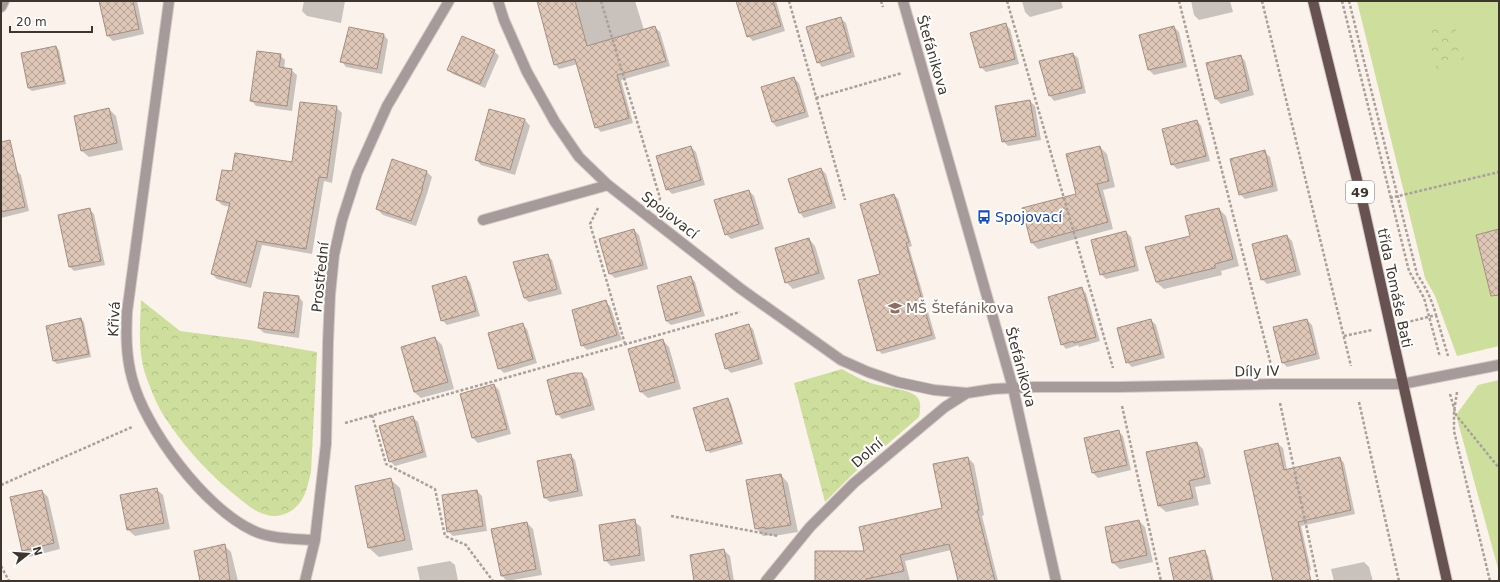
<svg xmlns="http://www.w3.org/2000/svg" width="1500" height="582" font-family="'DejaVu Sans',sans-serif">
<defs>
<pattern id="park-crowns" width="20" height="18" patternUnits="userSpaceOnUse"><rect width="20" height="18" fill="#cedf9d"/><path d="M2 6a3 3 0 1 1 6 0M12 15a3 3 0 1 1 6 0" fill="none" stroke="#b2c088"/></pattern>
<pattern id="building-cross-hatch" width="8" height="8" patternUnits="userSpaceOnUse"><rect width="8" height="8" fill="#dfc7b8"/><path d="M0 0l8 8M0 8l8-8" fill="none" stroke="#b6a296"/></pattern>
</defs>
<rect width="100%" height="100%" fill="#fcf2ec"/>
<path fill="#cedf9d" d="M1357,1H1499V346L1457,356L1435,296L1425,278Z
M1499,380V572L1456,415L1478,385Z"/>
<path fill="url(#park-crowns)" d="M1454,22L1465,63L1437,70L1426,30Z
M141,300L180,331L249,340L317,352L311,472C308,484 306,497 297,506C290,514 277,518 267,515C257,513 249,506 241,500C213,478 188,452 168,422C160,411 154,398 149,384C137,357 140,329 141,300Z
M842,369C854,376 865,382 878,385C888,388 910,389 917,397C922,403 920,410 919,417L853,474L825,502L794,383Z"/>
<path fill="#0003" d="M100,1H137L144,34L113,41L108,36Z
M304,1H345L341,23L307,16L302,11Z
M538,1H635L644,30L655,27L660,32L670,66L621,80L633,123L601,132L596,127L578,64L559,69L555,64Z
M737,1H776L785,31L753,41L748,36Z
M1022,1H1061L1063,8L1030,17L1025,12Z
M1191,1H1230L1233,12L1199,20L1194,15Z
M841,19L846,23L855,57L822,67L818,62Z
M1005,24L1010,29L1019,64L986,72L981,67Z
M1174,27L1179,32L1187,67L1154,75L1149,70L1140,36Z
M384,35L388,40L382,74L346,67L342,62Z
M56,47L59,50L66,84L32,91L28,88Z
M494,51L499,56L485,88L453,74L448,70Z
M1073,54L1078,58L1086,93L1054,101L1050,96Z
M280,55L285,60L284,69L291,70L297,75L292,111L256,106L251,100Z
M1241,56L1245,61L1254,95L1221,104L1216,99Z
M794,78L799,83L809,117L777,127L772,122Z
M1030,101L1035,106L1041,140L1008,146L1003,141Z
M336,107L342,113L332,183L324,181L312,254L262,245L251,288L217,279L212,274L230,207L222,205L217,200L223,171L232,172L293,163Z
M109,109L116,116L123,150L89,157L82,151L75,117Z
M525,120L530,126L515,175L481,165L476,159Z
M1197,121L1201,126L1210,161L1177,169L1172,164Z
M691,147L696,152L705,185L672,194L667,189Z
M1100,147L1107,154L1115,187L1103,190L1113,229L1038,249L1032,243L1077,194Z
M1265,152L1270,157L1278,191L1245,199L1240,194Z
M821,169L826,174L836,208L804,218L800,213Z
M16,170L21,175L29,211L1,218V174Z
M426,171L432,177L427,194L416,226L383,215L377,209Z
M749,191L754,196L764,229L731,239L726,234Z
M894,195L898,199L912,246L909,247L936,339L882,354L878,350L881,274Z
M1219,209L1226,216L1239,266L1221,271L1222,275L1164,289L1156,282L1191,236Z
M90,210L94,214L105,265L74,271L70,267Z
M634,230L639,235L648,269L615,278L610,274Z
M1126,232L1131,237L1139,271L1106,279L1101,274Z
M1287,236L1292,241L1301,275L1267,284L1262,279Z
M809,239L815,246L825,279L793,289L786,282Z
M547,255L552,260L562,294L529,302L524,298Z
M466,277L470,282L480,316L447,325L442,320Z
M691,277L695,282L705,316L671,325L666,321Z
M1081,288L1086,293L1100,341L1079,347L1078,345L1066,349L1062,344Z
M299,297L303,302L299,338L264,333L259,328Z
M605,302L610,306L622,340L587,350L582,345Z
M81,319L84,322L91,357L57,364L54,361Z
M1151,320L1156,325L1165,358L1132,367L1127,362Z
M1307,320L1312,325L1320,359L1287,367L1282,362Z
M522,324L527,329L537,363L504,373L499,368Z
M748,325L753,329L763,364L731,373L726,368Z
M435,338L442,345L454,389L421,398L414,392Z
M662,340L669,347L681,389L648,398L641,392L630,350Z
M582,374L587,379L595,410L562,419L557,414Z
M494,385L499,390L511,434L478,443L473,438L462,395Z
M727,399L731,403L743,444L710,453L707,450Z
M413,418L418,422L427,457L395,466L390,461Z
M1118,431L1123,436L1131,470L1098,478L1093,473L1085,438Z
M1197,443L1203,449L1211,484L1195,487L1199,505L1166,512L1159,506L1148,453Z
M1278,444L1283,448L1287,470L1340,458L1344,463L1355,514L1301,526L1311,570L1277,578Z
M570,455L575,460L583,496L550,502L545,498Z
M968,458L974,464L984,515L982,516L998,581H959L951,550L905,561L910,581H817L865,552L943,509Z
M781,475L788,483L798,532L774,536L772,535L763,536L756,528Z
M390,479L400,488L413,550L379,557L369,548Z
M156,489L163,495L170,529L135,536L128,530Z
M42,491L48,497L60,549L29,557L23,550Z
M477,491L482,496L487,531L453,536L448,531Z
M634,521L641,527L645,561L611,566L605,560Z
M1139,521L1145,527L1153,562L1120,569L1113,563L1106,528Z
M527,523L533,529L542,575L507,581L502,576Z
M224,545L231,552L238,581H200Z
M724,550L730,556L734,581H695Z
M1204,551L1208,556L1214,581H1175Z
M450,561L455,565L458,581H420L417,567Z
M1364,562L1369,567L1373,581H1334L1331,569Z"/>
<path fill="url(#building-cross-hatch)" stroke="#a48e7f" d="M99,1H133L139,29L107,36Z
M537,1H575L587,46L655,26L666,61L617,75L629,118L595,128L575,59L554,65Z
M736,1H773L781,26L747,37Z
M841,17L851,52L817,63L806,27Z
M1006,23L1015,59L980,68L970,33Z
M1174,26L1183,62L1148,70L1139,35Z
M349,27L384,34L377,69L340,62Z
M462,36L495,50L480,84L447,70Z
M56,46L64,81L28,88L21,53Z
M257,51L281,54L279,67L292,69L287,106L250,101Z
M1073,53L1082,88L1049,96L1039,61Z
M1241,55L1249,90L1215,99L1206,63Z
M794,77L805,112L772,122L761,87Z
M1030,100L1036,136L1002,142L995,106Z
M300,102L337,106L327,178L319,177L306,249L257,241L246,283L211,274L230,203L216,200L222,170L232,171L235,153L292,162Z
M109,108L117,143L81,151L74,116Z
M489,109L525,119L510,170L475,160Z
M1197,120L1206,156L1171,165L1162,129Z
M10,140L25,207L1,212V142Z
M691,146L701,180L666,190L656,156Z
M1100,146L1109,181L1097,184L1108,222L1031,243L1022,208L1076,194L1066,154Z
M1265,150L1273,186L1239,195L1230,159Z
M392,159L427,171L422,188H423L411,221L376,209Z
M821,168L832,203L799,213L788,179Z
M749,190L759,224L725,235L714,200Z
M894,194L909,242L906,243L932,335L877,351L858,280L880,274L860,204Z
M90,208L101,261L69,267L58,215Z
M1219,208L1233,259L1215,264V268L1156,282L1145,247L1190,236L1185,216Z
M634,229L643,265L609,274L599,239Z
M1499,229V295L1491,296L1476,235Z
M1126,231L1135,266L1100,275L1091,240Z
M1287,235L1296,271L1261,280L1252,244Z
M809,238L819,273L785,283L775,248Z
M548,254L557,289L524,298L513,262Z
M466,276L476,311L441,321L432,286Z
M691,276L701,311L666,321L657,286Z
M1082,287L1096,337L1074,343L1073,341L1061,345L1048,297Z
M264,292L299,296L294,333L258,328Z
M606,300L617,335L581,346L572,310Z
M81,318L89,354L53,361L46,326Z
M1151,319L1161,354L1126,363L1117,328Z
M1307,319L1316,354L1282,363L1273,327Z
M523,323L533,359L498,369L488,333Z
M749,324L759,359L725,369L715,334Z
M435,337L448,382L414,392L401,347Z
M663,339L675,382L640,392L628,349Z
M573,373H582L591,405L556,415L547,380Z
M494,384L507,429L472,438L460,394Z
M728,398L741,441L706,451L693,408Z
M413,416L423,452L389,462L379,426Z
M1119,430L1127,465L1092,473L1084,438Z
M1197,442L1205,477L1189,481L1193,498L1158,506L1146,452Z
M1278,443L1284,470L1340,457L1351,510L1298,522L1311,581H1273L1244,451Z
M571,454L578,491L544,498L537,461Z
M968,457L979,510H977L995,581H958L949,544L900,555L904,571L866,579V581H815V551H864L859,527L942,508L933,464Z
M781,474L791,525L765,529V527L755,529L746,480Z
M391,478L405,540L368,548L355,486Z
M157,488L164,523L127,530L120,495Z
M42,490L54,543L22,551L10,497Z
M477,490L483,526L447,532L442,495Z
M635,519L640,555L604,561L599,525Z
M1139,520L1147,555L1112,563L1105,527Z
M527,522L536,569L501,576L491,529Z
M225,544L230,581H200L194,551Z
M724,549L730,581H694L690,555Z
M1205,550L1212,581H1174L1169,558Z"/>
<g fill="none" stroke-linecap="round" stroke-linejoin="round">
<defs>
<path id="minor" d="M169,1L127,312C126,335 126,356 132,378C145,429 205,508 252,530C269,539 296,539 315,540
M498,1L504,20L527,72L555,122L579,157L608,185L741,289L841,360L868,372L897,382L934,390L967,393
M903,1L1013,388L1056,581
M1,7L4,1
M483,220L608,185
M305,581L315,540L326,444L328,343L330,295L334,255L342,220L357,173L387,106L449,1
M766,581L810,527L854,483L945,407L967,393L993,389L1034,387H1119L1276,384H1402L1499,365"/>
<path id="major" d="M1313,1L1363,204L1447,581"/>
</defs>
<use href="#minor" stroke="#d6ccc6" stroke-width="12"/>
<use href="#major" stroke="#d6ccc6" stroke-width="12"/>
<path stroke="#a9a09a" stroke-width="2.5" stroke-dasharray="3 2" stroke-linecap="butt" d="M601,1L660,198L659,202
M789,1L845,200
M881,1L883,7
M1007,1L1113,368
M1179,1L1271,365
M1262,1L1351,366
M1342,1L1409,271L1424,298L1440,357
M1349,1L1417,274C1426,288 1432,300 1436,315L1408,322
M816,98L902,73
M1390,198L1499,172
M598,208L590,224L625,344
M1436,315L1448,356
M1344,336L1372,330
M1457,392L1454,412V431L1490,581
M1450,394L1456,415L1499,468
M1359,402L1399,581
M1280,403L1318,581
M1122,406L1161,581
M372,415L386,464L435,489L445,536L466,545L493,581
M345,423L740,312
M1,485L132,427
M671,516L778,536
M1,566L9,581"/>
<use href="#minor" stroke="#a79a9a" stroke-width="10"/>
<use href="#major" stroke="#675151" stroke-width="10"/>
</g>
<defs>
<symbol id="bus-bare" viewBox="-9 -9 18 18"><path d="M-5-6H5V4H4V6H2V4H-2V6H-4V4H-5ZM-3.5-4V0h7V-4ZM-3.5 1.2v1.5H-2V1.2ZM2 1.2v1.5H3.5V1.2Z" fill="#1a4fb4" stroke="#fff" stroke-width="2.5" paint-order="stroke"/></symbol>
<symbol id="school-bare" viewBox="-9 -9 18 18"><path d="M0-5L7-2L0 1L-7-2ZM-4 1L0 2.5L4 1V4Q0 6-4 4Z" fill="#8d6e63" stroke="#fff" stroke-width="2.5" paint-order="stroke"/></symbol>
</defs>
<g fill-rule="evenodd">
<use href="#bus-bare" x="974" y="207" width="20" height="20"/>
<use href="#school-bare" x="885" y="298" width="20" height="20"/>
</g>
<g text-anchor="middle" stroke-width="4" stroke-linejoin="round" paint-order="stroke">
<rect fill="#fff" stroke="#78726d" stroke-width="1" x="1346" y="181" width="28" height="22" rx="3"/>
<g font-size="13" font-weight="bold" fill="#3e352f">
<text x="1360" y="197">49</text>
</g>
<g font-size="14" fill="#3e352f" stroke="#fff">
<text transform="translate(933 55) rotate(74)" y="5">Štefánikova</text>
<text transform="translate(670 215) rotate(38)" y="5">Spojovací</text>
<text transform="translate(320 277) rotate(-84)" y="5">Prostřední</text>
<text transform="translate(1395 288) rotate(78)" y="5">třída Tomáše Bati</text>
<text transform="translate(114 319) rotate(-87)" y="5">Křivá</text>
<text transform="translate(1021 367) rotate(75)" y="5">Štefánikova</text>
<text transform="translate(1257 371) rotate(-1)" y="5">Díly IV</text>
<text transform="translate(867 453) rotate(-41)" y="5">Dolní</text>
</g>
<g font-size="14" fill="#164399" stroke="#fff" text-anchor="start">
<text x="995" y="222">Spojovací</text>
</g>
<g font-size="14" fill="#785e54" stroke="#fff" text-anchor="start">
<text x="906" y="313">MŠ Štefánikova</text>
</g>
</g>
<rect width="1500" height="582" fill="none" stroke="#3e352f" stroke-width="4"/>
<g transform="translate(28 554) rotate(73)" stroke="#ffffff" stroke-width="3" paint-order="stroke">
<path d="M0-3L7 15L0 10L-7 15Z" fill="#3e352f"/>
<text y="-6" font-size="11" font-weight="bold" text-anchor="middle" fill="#3e352f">N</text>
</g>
<path d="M10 26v6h82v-6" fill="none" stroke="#3e352f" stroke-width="2"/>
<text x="16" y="26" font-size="12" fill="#3e352f" stroke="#ffffff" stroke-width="3" paint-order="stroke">20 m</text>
</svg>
